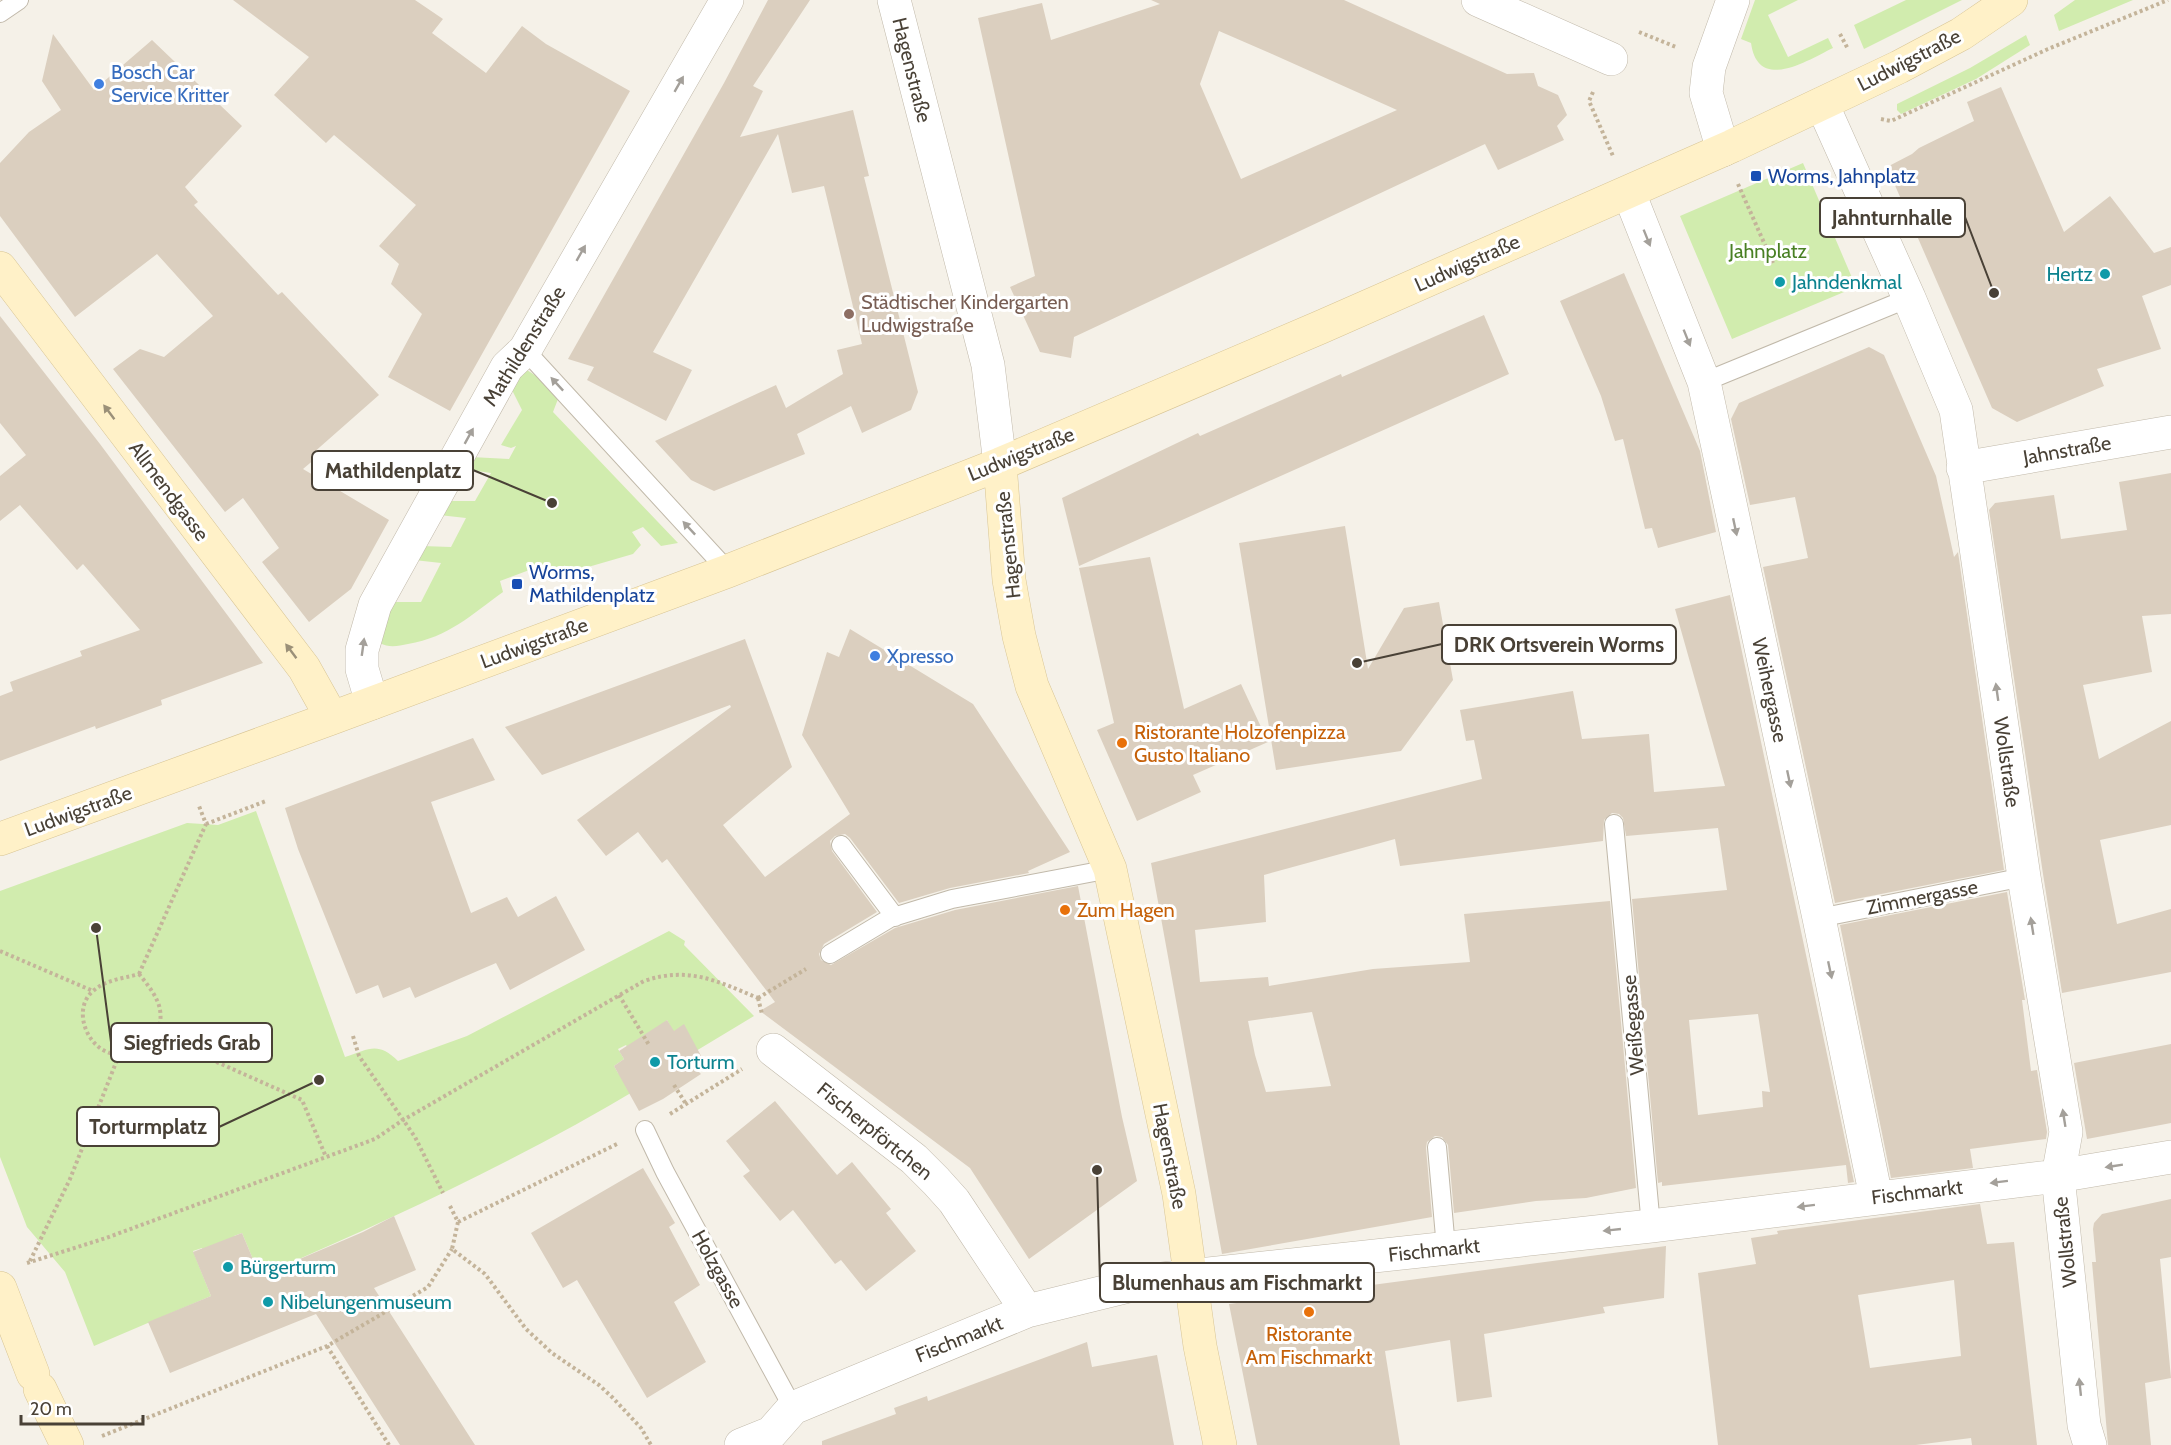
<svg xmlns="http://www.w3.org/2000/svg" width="2171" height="1445" font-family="Cabin,sans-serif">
<rect width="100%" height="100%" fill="#f5f1e8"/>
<path fill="#d1ecae" d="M1755,0H1798L1768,15L1788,57L1828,38L1833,48C1808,60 1758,93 1751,43L1741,39Z
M1906,0H1962L1864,49L1854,25Z
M2075,0H2133L2059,31L2054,15Z
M2026,35L2030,45L1976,79L1901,114L1897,110V104L1970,68Z
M1803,163L1856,287L1732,339L1680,216Z
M527,370L536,376L558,399L553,412L678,543L661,546L643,527L632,532L641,545L633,554L564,574L554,573L548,563L500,581L503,592C471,615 449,637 408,644C398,646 389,648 380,643L391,602H421L441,563L414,560L422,546L451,547L466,518L439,515L447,501H475L491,473L464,469L471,457L509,459L516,446L511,448L501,445L522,410L510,386Z
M256,811L345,1057C369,1049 378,1041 398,1061L467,1036L669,931L685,941L684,945L754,1016L686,1057L667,1020L633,1056L626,1045L618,1049L624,1059L614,1066L618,1073L641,1087C519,1160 390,1220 260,1276L242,1233L234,1236L238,1245L206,1258L202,1248L193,1251L211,1296L94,1346L65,1272L27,1227L0,1157V891L187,823L218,825Z"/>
<path fill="#dbcfbf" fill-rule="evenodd" d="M233,0H415L443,19L432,33L486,73L522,26L546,44L630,91L450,411L388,377L422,314L391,284L399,264L379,246L416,205L334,135L326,143L274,95L309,57Z
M768,0H810L753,86L763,91L740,137L853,110L869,176L864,177L918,392L911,410L862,433L851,406L797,434L805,454L714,491L691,480L655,441L776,385L786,408L843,374L837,350L862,344L824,186L792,193L778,134L653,352L692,370L666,421L587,380L594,367L568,359L724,83Z
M1151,0H1344L1507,74L1534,73L1538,86L1558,95L1567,115L1557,126L1564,140L1498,170L1485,144L1074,337L1071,358L1040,352L1010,287L1035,276L978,18L1042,3L1051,40L1160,4ZM1219,31L1272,54L1397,110L1241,179L1200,84Z
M53,34L94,90L152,40L242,126L185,187L198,202L194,205L278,295L282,292L379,395L312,454L316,458L303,469L389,520L351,589L309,622L262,562L279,548L243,498L225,512L113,369L140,349L164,357L213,316L157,254L75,317L0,216V163L29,132L61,110L42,81Z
M2001,87L2064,232L2110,196L2154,253L2171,247V285L2142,296L2161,349L2097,369L2104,386L2017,422L1992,408L1887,167L1912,154L1919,148L1974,121L1967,102Z
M1624,273L1700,451L1716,532L1658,548L1652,528L1645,529L1623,439L1615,441L1601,396L1560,301Z
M1484,315L1509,374L1079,566L1062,498L1198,433L1200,436L1341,374L1342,377Z
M0,316L100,444L263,663L161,700L162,705L96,729L95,726L0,761V696L13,691L10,682L82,656L80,651L140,630L83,564L77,570L20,505L0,521V476L26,455L0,423Z
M1869,347L1884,355L1936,476L1954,557L1958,552L2004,870L1835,903L1763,567L1808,558L1795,497L1750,505L1731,419L1739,403Z
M2171,473V614L2142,616L2152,672L2083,685L2099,759L2171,721V825L2100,840L2117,924L2171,909V972L2062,993L2043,874L1989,510L1995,503L2054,495L2061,539L2127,530L2119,482Z
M1345,526L1368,669L1404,608L1439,602L1453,680L1401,751L1276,770L1239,543Z
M1150,557L1184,709L1241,684L1268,742L1193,775L1201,792L1137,821L1097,730L1114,723L1079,568Z
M1730,595L1854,1182L1848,1183L1846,1165L1662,1186V1182L1658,1183L1632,899L1727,890L1718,828L1626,836L1623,818L1619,814L1612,813L1604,820L1603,841L1400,866L1395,839L1264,875L1266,922L1195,930L1200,982L1268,977L1269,986L1373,969L1470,962L1464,914L1610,901L1636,1188L1586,1198L1536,1201L1454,1213L1448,1145L1442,1137L1435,1136L1427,1142L1426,1148L1432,1217L1222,1254L1151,863L1482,779L1474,740L1466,741L1460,710L1573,691L1582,739L1649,734L1654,792L1725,786L1675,609ZM1312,1012L1331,1086L1266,1092L1255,1055L1248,1021ZM1758,1014L1770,1092L1762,1091L1763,1107L1698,1115L1689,1020Z
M850,629L973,704L1070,852L1028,871L1029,873L950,888L899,903L850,838L845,834L835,836L830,841L832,851L877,912L824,944L819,954L821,960L831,965L895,928L955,910L1078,886L1122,1117L1137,1181L1029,1259L970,1168L760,1011L775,1002L667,859L662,863L638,832L606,856L577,820L731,707L730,705L542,775L505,727L745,639L792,767L723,825L765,877L850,814L802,735L827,652L839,657Z
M473,738L495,780L431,802L471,913L507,897L518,917L556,896L585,950L510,990L496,963L415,998L410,987L383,998L378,985L356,994L298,849L285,808Z
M2007,892L2025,1000H2022L2031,1071L2037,1070L2047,1132L2046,1139L1970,1149L1973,1168L1891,1178L1840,925Z
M667,1020L674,1031L684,1024L707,1067L699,1072L701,1074L663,1099L639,1111L614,1066L624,1059L619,1051Z
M2171,1044V1123L2087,1139L2074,1063Z
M775,1101L837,1175L852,1162L891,1209L886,1213L916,1251L866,1291L841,1260L835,1264L793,1210L780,1221L743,1176L750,1171L726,1141Z
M643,1168L675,1223L669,1227L700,1285L674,1302L706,1362L647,1398L577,1280L563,1288L531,1233Z
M2171,1199V1257L2160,1259L2171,1378L2145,1383L2151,1445H2108L2092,1262H2096L2093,1229L2094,1223L2102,1214Z
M1980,1204L1987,1244L2014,1242L2037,1445H1972L1971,1438L1916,1445H1718L1698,1273L1756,1264L1751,1238L1778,1234L1777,1231ZM1954,1280L1961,1356L1870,1368L1858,1295Z
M394,1216L416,1270L374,1288L475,1445H400L316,1314L170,1373L148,1322L211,1296L193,1252L242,1233L260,1276L363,1232Z
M1666,1246L1664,1298L1603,1307L1605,1313L1484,1334L1492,1397L1457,1402L1450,1340L1385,1351L1400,1445H1257L1229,1304Z
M1087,1342L1092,1367L1157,1355L1174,1445H822V1441L896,1414L894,1408L927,1396L928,1401Z"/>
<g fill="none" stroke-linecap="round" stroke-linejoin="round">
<defs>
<path id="lane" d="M0,13L19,0
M525,350L728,571
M1704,382L1909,298
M1614,824L1651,1226
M841,845L895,917
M1819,918L2024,877
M830,954L890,918L952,899L1110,869
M645,1130L665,1172L793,1408
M1437,1147L1446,1248"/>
<path id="street" d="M894,0L988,365L1000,464
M1478,0L1611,59
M1822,104L1909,298L1956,410L2024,877L2066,1132L2058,1176L2084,1425L2090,1445
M1723,150L1706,93L1709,67L1733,0
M1629,193L1704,382L1819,918L1876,1197
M1963,468L2171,432
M372,703L362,669V650L375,605L507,367L525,350L727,0
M773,1050L914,1159L936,1181L954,1201L1027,1311
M741,1445L771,1433L793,1408L1027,1311L1153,1280L1651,1226L2058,1176L2171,1157"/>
<path id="secondary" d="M0,268L304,668L332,718
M1000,464L1009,580L1019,636L1032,686L1110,869L1179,1194L1200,1346L1220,1445
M0,839L332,718L728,571L1000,464L1321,327L1732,146L1899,67L1961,34L2011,0
M0,1288L33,1374
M40,1389L67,1445"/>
</defs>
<use href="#lane" stroke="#c1b9aa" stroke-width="20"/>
<use href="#street" stroke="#c1b9aa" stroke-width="34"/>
<use href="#secondary" stroke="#d8c595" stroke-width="34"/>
<path stroke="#c4b49a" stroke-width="4" stroke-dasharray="3 3" stroke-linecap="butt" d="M1639,32L1676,47
M1840,34L1848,49
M1593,92L1589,101L1613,156
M1881,119L1891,121L2048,49L2168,0
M1738,184L1773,263
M206,824L266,801
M0,951L93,991
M139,974C147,984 158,997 160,1010C165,1039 135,1064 107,1052C85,1043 73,1008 93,991C107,979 122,979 139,974Z
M139,974L206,824L199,806
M619,995L649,1045
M758,998L762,1014
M758,998L806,969
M156,1035L302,1100L326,1157
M353,1036L359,1056L415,1137L443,1193
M674,1085L686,1104
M670,1114L742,1069
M450,1206L458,1222L452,1249L485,1274L526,1329L552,1353L599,1385L613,1398L641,1428L651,1445
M458,1222L619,1143
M30,1261L70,1179L119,1055
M27,1263L106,1238L375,1139L403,1120L644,981C689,966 717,981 758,998
M327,1346L389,1445
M102,1436L327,1346L428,1287L452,1249"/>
<use href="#lane" stroke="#fff" stroke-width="18"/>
<use href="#street" stroke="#fff" stroke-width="33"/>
<use href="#secondary" stroke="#fff1c8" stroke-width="33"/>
</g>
<defs><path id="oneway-solid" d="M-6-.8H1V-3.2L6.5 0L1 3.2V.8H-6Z" transform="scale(1.5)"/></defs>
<g fill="#a4a09a">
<use href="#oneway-solid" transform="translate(679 84) rotate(-60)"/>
<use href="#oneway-solid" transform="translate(1647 238) rotate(68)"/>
<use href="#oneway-solid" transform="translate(581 253) rotate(-60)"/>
<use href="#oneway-solid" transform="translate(1687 338) rotate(68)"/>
<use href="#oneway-solid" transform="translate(557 384) rotate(-133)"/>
<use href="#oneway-solid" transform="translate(469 436) rotate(-61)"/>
<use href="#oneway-solid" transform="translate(1735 527) rotate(78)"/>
<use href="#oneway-solid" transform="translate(689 528) rotate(-133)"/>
<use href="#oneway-solid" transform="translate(363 647) rotate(-82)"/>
<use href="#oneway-solid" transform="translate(1997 692) rotate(-98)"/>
<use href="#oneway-solid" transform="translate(1789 779) rotate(78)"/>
<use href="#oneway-solid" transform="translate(2032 926) rotate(-99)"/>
<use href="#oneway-solid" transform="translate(1830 970) rotate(78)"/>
<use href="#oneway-solid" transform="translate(2064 1118) rotate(-99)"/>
<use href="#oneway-solid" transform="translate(2114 1166) rotate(171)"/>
<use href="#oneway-solid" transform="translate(1999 1182) rotate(173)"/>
<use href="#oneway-solid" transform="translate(1806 1206) rotate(173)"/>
<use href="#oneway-solid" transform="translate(1612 1230) rotate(174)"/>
<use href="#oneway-solid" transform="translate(2080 1387) rotate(-96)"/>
</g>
<g fill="#9b9078">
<use href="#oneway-solid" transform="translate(109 412) rotate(-127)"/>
<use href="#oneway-solid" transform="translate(291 651) rotate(-127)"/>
</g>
<g fill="#3f7fe0" stroke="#fff" stroke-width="2">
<circle cx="99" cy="84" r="6"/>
<circle cx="875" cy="656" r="6"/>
</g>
<g fill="#1a4fb4" stroke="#fff" stroke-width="2">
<rect x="1750" y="170" width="12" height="12" rx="3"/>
<rect x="511" y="578" width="12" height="12" rx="3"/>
</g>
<g fill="#0f9aa8" stroke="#fff" stroke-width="2">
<circle cx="2105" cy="274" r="6"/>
<circle cx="1780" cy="282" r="6"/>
<circle cx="655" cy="1062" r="6"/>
<circle cx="228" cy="1267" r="6"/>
<circle cx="268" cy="1302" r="6"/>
</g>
<circle fill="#8d6e63" stroke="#fff" stroke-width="2" cx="849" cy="314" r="6"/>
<g fill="#e8710a" stroke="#fff" stroke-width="2">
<circle cx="1122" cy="743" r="6"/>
<circle cx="1065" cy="910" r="6"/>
<circle cx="1309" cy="1312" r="6"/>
</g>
<g text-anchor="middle" stroke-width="6" stroke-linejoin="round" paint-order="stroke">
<g font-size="20" fill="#494136" stroke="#fff">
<text transform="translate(1909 60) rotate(-27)" y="7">Ludwigstraße</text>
<text transform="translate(912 70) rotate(76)" y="7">Hagenstraße</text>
<text transform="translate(1467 263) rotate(-24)" y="7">Ludwigstraße</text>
<text transform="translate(524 346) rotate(-58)" y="7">Mathildenstraße</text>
<text transform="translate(2067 450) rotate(-10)" y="7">Jahnstraße</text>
<text transform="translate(1021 454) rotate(-22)" y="7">Ludwigstraße</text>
<text transform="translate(169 491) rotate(53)" y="7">Allmendgasse</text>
<text transform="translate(1008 545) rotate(-96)" y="7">Hagenstraße</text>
<text transform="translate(534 643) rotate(-20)" y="7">Ludwigstraße</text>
<text transform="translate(1770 690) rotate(78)" y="7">Weihergasse</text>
<text transform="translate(2007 762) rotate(82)" y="7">Wollstraße</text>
<text transform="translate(78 811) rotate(-20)" y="7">Ludwigstraße</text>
<text transform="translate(1922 897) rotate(-11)" y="7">Zimmergasse</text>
<text transform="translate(1633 1025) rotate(-95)" y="7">Weißegasse</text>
<text transform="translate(875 1131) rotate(39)" y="7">Fischerpförtchen</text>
<text transform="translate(1170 1156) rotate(79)" y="7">Hagenstraße</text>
<text transform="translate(1917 1192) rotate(-7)" y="7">Fischmarkt</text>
<text transform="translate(2065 1242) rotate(-96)" y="7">Wollstraße</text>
<text transform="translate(1434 1250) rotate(-6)" y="7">Fischmarkt</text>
<text transform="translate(718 1269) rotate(61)" y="7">Holzgasse</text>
<text transform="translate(959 1339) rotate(-22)" y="7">Fischmarkt</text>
</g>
<g font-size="20" fill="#366cbe" stroke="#fff" text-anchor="start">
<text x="111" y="79">Bosch Car<tspan x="111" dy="23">Service Kritter</tspan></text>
<text x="887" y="663">Xpresso</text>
</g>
<g font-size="20" fill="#164399" stroke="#fff" text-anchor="start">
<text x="1768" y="183">Worms, Jahnplatz</text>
<text x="529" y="579">Worms,<tspan x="529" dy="23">Mathildenplatz</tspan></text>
</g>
<g font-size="20" fill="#498024" stroke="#fff">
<text x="1768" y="258">Jahnplatz</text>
</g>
<g font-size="20" fill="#0d838f" stroke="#fff" text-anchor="start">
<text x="2093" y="281" text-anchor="end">Hertz</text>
<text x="1792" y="289">Jahndenkmal</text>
<text x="667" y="1069">Torturm</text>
<text x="240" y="1274">Bürgerturm</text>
<text x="280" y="1309">Nibelungenmuseum</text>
</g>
<g font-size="20" fill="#785e54" stroke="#fff" text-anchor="start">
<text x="861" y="309">Städtischer Kindergarten<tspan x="861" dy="23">Ludwigstraße</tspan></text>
</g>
<g font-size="20" fill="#c56008" stroke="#fff" text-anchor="start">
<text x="1134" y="739">Ristorante Holzofenpizza<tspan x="1134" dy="23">Gusto Italiano</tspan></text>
<text x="1077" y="917">Zum Hagen</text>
<text x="1309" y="1341" text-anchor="middle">Ristorante<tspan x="1309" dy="23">Am Fischmarkt</tspan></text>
</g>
</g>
<path fill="none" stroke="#494136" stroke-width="2" d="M1994 293L1965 217M552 503L473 470M1357 663L1442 644M96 928L111 1042M319 1080L219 1127M1097 1170L1100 1283"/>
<g fill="#494136" stroke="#fff" stroke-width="2">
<circle cx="1994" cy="293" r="6"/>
<circle cx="552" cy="503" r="6"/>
<circle cx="1357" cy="663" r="6"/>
<circle cx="96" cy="928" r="6"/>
<circle cx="319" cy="1080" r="6"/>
<circle cx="1097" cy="1170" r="6"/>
</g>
<g fill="#fff" stroke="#494136" stroke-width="2">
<rect x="1820" y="198" width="145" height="39" rx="6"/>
<rect x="312" y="451" width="161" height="39" rx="6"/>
<rect x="1442" y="625" width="234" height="39" rx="6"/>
<rect x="111" y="1023" width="161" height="39" rx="6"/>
<rect x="77" y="1107" width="142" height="39" rx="6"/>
<rect x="1100" y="1263" width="274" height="39" rx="6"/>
</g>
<g font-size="21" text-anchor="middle" font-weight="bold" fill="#494136">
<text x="1892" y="225">Jahnturnhalle</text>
<text x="393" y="478">Mathildenplatz</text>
<text x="1559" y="652">DRK Ortsverein Worms</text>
<text x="192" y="1050">Siegfrieds Grab</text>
<text x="148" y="1134">Torturmplatz</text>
<text x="1237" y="1290">Blumenhaus am Fischmarkt</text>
</g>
<path d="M21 1415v9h122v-9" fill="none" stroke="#494136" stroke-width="3"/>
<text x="30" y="1415" font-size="18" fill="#494136" stroke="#ffffff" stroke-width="4.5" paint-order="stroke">20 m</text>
</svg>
